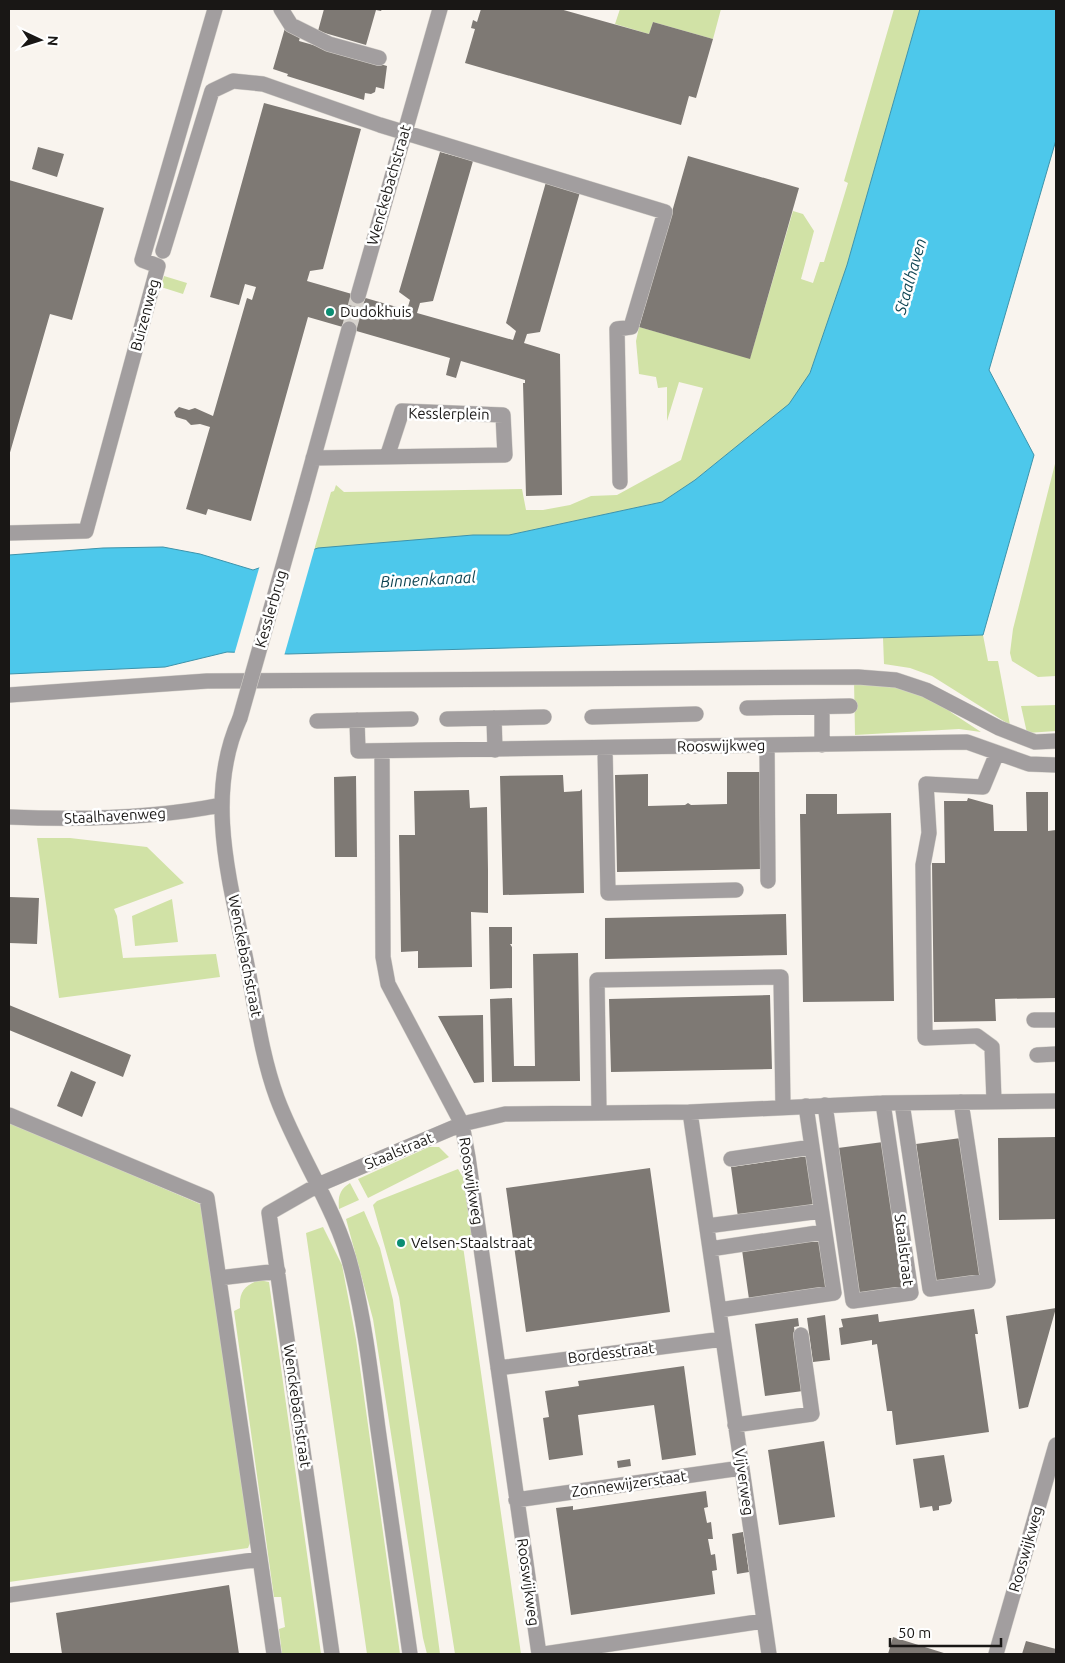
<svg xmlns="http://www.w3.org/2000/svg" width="1065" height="1663" font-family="Ubuntu,sans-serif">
<rect width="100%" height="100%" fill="#f9f4ee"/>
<path fill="#d1e2a6" d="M620,9H721L713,39L653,22L649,34L615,24Z
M894,9H920L847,265L810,373L790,404L695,480L662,502L509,535H473L314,550L331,492L334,491L336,485L344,492L522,489L526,510H543L570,505L591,496L617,495L681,460L703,388L679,382L667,421V387L658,388L656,377L639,374L636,341L639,327L750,358L793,211L803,214L814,231L801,279L813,283L820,262H824L848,183L844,181Z
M164,276L187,283L183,294L161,287Z
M1056,460V676L1038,677L1012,661L1010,653L1013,629Z
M983,635L988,661H998L1010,725L932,676L910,668L884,664L883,638Z
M854,680H880L936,698L952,713L981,732L959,729L855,735Z
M1056,705V731L1027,733L1021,706Z
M37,838H70L147,847L184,883L114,909L117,916L123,958L216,954L220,977L59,998Z
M172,899L178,942L135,946L132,916Z
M9,1122L200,1204L205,1212L252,1538L248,1548L9,1582Z
M429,1147H439L449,1157L368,1198L358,1179Z
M458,1169L467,1184L474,1238L462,1239L521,1654H455L399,1297L373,1205L377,1201Z
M350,1183L359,1200L339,1209C338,1197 339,1190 350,1183Z
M364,1211L380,1248L393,1300L440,1654H427L423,1638L373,1319L346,1219Z
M323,1227L342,1265L356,1339L400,1654H367L306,1233Z
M259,1280L269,1282L321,1654H282L279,1629L285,1627L281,1597H274L234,1311L240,1308C239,1292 244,1286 259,1280Z"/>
<path fill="#4dc8eb" stroke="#3d93ab" d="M920,9H1056V140L989,370L1034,455L983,635L288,654L227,652L165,667L9,674V555L103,548L163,547L200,554L253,570L318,548L473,535H509L662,502L695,480L789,404L810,373L847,265Z"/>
<path fill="#f9f4ee" d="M315,547L284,656L234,655L260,565Z"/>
<path fill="#7e7974" d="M324,9H382L381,11L376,10L366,45L318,31Z
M481,9H560L649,34L653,22L713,39L696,98L689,96L681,125L465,63L475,29L471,28L473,20L477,22Z
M285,28L301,33L299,41L387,66L384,89L376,87L375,92L371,94L365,93L364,100L287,76L288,74L273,69Z
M264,103L361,129L323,269L310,271L307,281L407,310L410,300L399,292L440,152L473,161L433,301L420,303L417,313L513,340L516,331L506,323L546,182L580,192L540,332L527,334L524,343L560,354L562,495L526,496L523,383H525V380L461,361L456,378L446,375L450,358L308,317L251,521L208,509L206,515L186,509L210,427L200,424L191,425L186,420L176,417L174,412L179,407L189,410L195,408L213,416L247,298L252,300L256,287L245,284L239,305L210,297Z
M38,147L64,154L57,177L32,169Z
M688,156L799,188L750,359L639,327Z
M9,180L104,208L72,320L50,314L9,456Z
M727,772H760L762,869L617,872L615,775L648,774V806L685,805L688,803L691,805L727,804Z
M563,775L564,792L580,791L582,789L584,893L503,895L500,776Z
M356,776L357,857H335L334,777Z
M469,790L470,808L487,807L488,870V913L471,912L472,967L418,968V951L401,952L399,835H415L414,791Z
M1026,792H1048V831L1056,830V998L995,999L996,1021L934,1022L932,863H945L944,801H967L968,798L993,805L994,831H1027Z
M806,794H837V814L891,813L894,1001L803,1002L800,814H806Z
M9,897L39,898L37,944L9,943Z
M786,914L787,955L605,959V918Z
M489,927H512V944H510L512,947V988L490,989Z
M578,953L580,1081L492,1082L490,999L512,998L514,1066H535L533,954Z
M770,995L772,1069L611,1072L609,999Z
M9,1005L131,1055L123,1077L9,1030Z
M483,1015L484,1082L474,1083L438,1016Z
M71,1071L96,1082L82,1117L57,1106Z
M1056,1137V1219L999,1220L998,1138Z
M961,1138L980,1277L936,1283L916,1144Z
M883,1142L904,1288L859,1294L838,1148Z
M808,1156L815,1206L738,1217L731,1167Z
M650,1168L670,1312L526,1332L506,1188Z
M820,1239L827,1288L749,1299L742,1250Z
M1056,1308L1028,1407L1019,1409L1006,1316Z
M974,1309L978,1334H975L989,1432L896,1445L892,1411H887L877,1344L872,1345V1340L841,1345L839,1328L843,1327L841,1319L878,1314L879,1322Z
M825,1315L830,1360L813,1362L807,1318Z
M798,1318L799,1326L794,1327L803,1391L765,1396L755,1324Z
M684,1366L696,1455L662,1460L654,1405L578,1415L583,1455L549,1460L543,1418L549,1417L545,1391L579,1386L578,1381Z
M824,1441L835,1517L779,1525L768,1450Z
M944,1455L952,1501L950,1504L939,1506V1510L933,1511L932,1506L920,1508L913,1459Z
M630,1459L631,1466L618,1468L617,1461Z
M706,1491L708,1507L704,1508L707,1523L711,1522L713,1539H708L711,1555L715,1554L717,1570L712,1571L715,1594L571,1615L556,1508L573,1506V1510Z
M743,1532L749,1572L737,1574L732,1534Z
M229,1585L239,1654H62L56,1613Z
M893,1637L947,1654H888Z
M1026,1641L1056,1649V1654H1022Z"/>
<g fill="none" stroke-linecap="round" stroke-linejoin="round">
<path stroke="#d7d3cd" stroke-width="15" stroke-dasharray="15 8" stroke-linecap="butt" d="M349,329L358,296"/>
<defs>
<path id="minor" d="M281,9L291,25L329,44L379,58
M163,251L212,91L233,81L263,84L380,125L665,212L631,327L617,329L620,482
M358,296L440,9
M313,458L505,455L503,415L402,411L387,457
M302,499L349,329
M9,533L86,531L158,266L142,260L215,9
M9,695L207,681L858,677L896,680L926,690L999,728L1035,742L1056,741
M822,707V745
M747,708L850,706
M592,717L696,714
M240,718C203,799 232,888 248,970C256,1012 262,1057 277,1098C299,1157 337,1209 352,1271C365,1323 371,1376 378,1429C389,1504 399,1579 410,1654
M494,718L495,750
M447,719L544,717
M357,720L358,751L967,742L1029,764L1056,765
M317,721L411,719
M767,745L768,881
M605,748L608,893L736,890
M382,752L383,957L388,984L462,1124L468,1157L539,1654
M9,817C79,820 152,819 221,805
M1034,1020H1056
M1037,1055L1056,1054
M994,1101L992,1047L977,1036L925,1038L923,865L929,833L926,784L983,787L997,753
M902,1103L930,1289L988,1281L961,1102
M825,1105L853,1301L911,1293L883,1103
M690,1112L769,1654
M599,1113L597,980L781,977L783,1107
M9,1115L207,1198L274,1654
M731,1159L812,1147L806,1106
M707,1226L821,1211
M710,1249L824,1232
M219,1278L278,1271
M719,1310L834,1293L812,1147
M498,1368L723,1339
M735,1425L812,1414L801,1335
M516,1500L741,1468
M9,1595L260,1559
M332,1654L269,1213L318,1185L462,1124L505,1114L690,1112L883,1103L1056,1101
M544,1654L764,1621
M996,1654L1056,1445"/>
</defs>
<use href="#minor" stroke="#d5d1cb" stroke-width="16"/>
<use href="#minor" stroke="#a29e9f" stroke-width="15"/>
<defs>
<path id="minor-bridge" d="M240,718L302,499"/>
</defs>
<use href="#minor-bridge" stroke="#d5d1cb" stroke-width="16" stroke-linecap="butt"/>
<use href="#minor-bridge" stroke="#a29e9f" stroke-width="15"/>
</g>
<g fill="#0b8d73" stroke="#fff" stroke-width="2">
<circle cx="330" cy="312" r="5"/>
<circle cx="401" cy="1243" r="5"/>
</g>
<g text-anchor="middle" stroke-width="5" stroke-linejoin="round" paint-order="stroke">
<g font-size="15" fill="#191715" stroke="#fff">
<text transform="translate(389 185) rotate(-74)" y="5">Wenckebachstraat</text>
<text transform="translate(145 315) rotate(-75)" y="5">Buizenweg</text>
<text transform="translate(449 414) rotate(1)" y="5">Kesslerplein</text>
<text transform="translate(271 609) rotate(-74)" y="5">Kesslerbrug</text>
<text transform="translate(721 746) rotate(-1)" y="5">Rooswijkweg</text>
<text transform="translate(115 816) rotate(-3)" y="5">Staalhavenweg</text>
<text transform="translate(245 956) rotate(79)" y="5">Wenckebachstraat</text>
<text transform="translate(399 1151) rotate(-23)" y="5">Staalstraat</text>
<text transform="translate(471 1181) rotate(81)" y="5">Rooswijkweg</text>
<text transform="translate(904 1250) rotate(83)" y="5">Staalstraat</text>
<text transform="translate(611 1353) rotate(-7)" y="5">Bordesstraat</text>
<text transform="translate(297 1406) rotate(82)" y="5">Wenckebachstraat</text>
<text transform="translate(744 1482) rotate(82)" y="5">Vijverweg</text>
<text transform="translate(629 1484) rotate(-8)" y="5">Zonnewijzerstaat</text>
<text transform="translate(1026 1549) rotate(-74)" y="5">Rooswijkweg</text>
<text transform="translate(528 1582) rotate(82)" y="5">Rooswijkweg</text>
</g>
<g font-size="15" fill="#191715" stroke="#fff" text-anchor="start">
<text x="340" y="317">Dudokhuis</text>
<text x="411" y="1248">Velsen-Staalstraat</text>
</g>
<g font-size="16" font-style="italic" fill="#0f4553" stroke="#fff">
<text transform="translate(910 276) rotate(-74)" y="6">Staalhaven</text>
<text transform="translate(428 579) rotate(-3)" y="6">Binnenkanaal</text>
</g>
</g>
<rect width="1065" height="1663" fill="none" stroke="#191715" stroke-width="20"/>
<g transform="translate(40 40) rotate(94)" stroke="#ffffff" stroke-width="4" paint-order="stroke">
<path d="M0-4L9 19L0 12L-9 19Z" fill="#191715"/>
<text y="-8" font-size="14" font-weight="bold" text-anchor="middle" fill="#191715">N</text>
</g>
<path d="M890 1638v8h111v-8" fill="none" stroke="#191715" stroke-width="2.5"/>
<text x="898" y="1638" font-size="15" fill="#191715" stroke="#ffffff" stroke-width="4" paint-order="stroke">50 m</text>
</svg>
